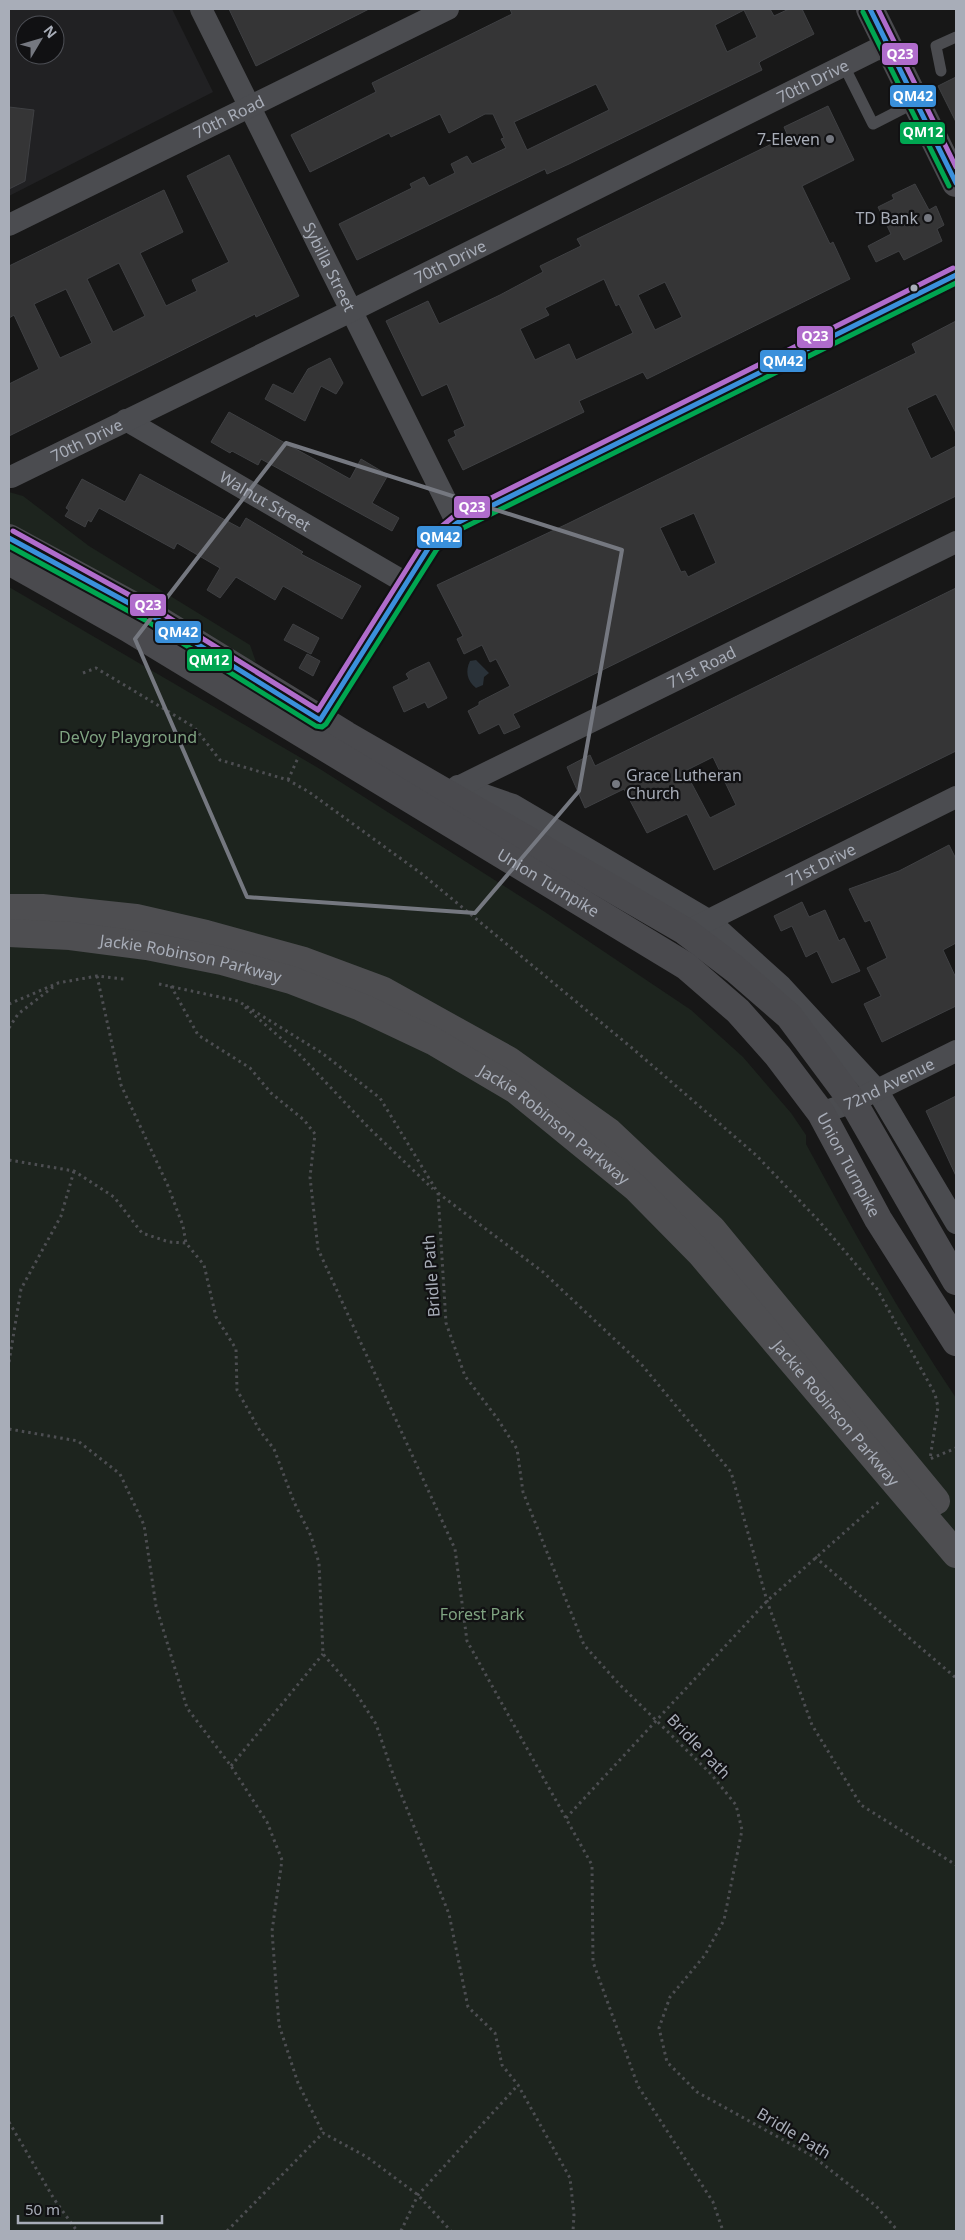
<svg xmlns="http://www.w3.org/2000/svg" width="965" height="2240" font-family="'Noto Sans',sans-serif">
<rect width="100%" height="100%" fill="#171717"/>
<path fill="#212123" fill-rule="evenodd" d="M9,9H172L213,92L9,196ZM25,25H55V55H25Z"/>
<path fill="#1d241e" d="M9,492L23,496L89,546L250,645L256,662L241,659L9,528Z
M9,587L320,769L545,912L691,1010L743,1057L791,1113L806,1135V1144C853,1231 901,1316 956,1398V2231H9Z"/>
<path fill="#2a3239" d="M476,660L489,673L484,677L483,685L476,688C467,681 465,671 470,661Z"/>
<path fill="#353536" stroke="#3f4043" fill-rule="evenodd" d="M229,9H369L256,66Z
M510,9H770L774,16L789,9H802L814,34L761,61L759,63L762,70L569,164L547,174L545,169L357,260L339,224L412,188L410,184L424,177L429,186L455,173L451,164L467,156L472,164L506,148L501,139L504,138L493,114H485L449,133L440,114L391,137L389,133L310,172L291,135L376,92L372,83L512,14ZM744,10L757,37L727,52L715,25ZM596,84L609,110L527,150L514,122Z
M956,77V122L938,86Z
M828,106L854,160L802,186L830,244L833,242L850,279L647,379L643,372L579,401L584,412L463,470L448,440L456,436L454,431L465,426L447,384L422,396L386,321L428,301L439,324L500,295L543,272L540,266L581,246L577,239L788,136L784,127ZM604,279L616,306L619,304L633,333L576,360L569,344L535,360L520,329L549,315L545,308ZM665,282L682,317L655,330L638,295Z
M9,107L34,110L25,181L9,189Z
M229,155L299,296L256,317L255,314L9,436V384L39,369L14,315L9,318V266L164,190L183,232L140,253L166,306L197,291L192,280L229,262L187,176ZM119,263L145,316L113,332L87,279ZM66,289L92,343L60,358L34,304Z
M915,184L929,210L936,206L944,225L937,229L942,241L904,260L899,251L876,262L868,246L891,234L878,207L894,199L892,195Z
M956,321V433L936,394L907,408L931,459L956,446V496L513,714L520,727L504,734L499,724L479,734L468,711L479,705V702L510,686L496,659L490,662L482,645L464,654L457,639L463,636L437,585L567,524L916,353L912,344ZM694,513L716,563L688,577L685,571L681,572L660,528Z
M330,358L343,383L336,394L321,386L305,421L265,399L273,384L293,394L308,369Z
M229,412L350,479L361,459L388,475L372,503L399,518L392,531L261,459L258,465L232,451L230,453L211,442Z
M140,474L240,528L246,518L303,552L301,554L361,586L342,619L283,586L275,600L236,577L220,598L207,590L220,568L177,543L174,549L99,508L91,522L88,520L85,527L65,516L69,510L66,508L82,479L125,502Z
M956,588V751L714,870L687,814L647,833L624,789L585,808L567,767L590,755L595,766ZM713,757L736,805L710,818L685,771Z
M293,624L319,638L311,654L284,640Z
M307,654L320,661L313,676L299,668Z
M429,662L447,698L428,708L425,702L404,712L393,687L409,679L406,674L410,671Z
M949,845L956,859V943L943,950L956,978V1006L882,1042L864,1004L881,996L867,968L887,958L870,920L865,922L849,889L899,871Z
M802,902L809,917L825,910L839,941L844,938L860,971L832,983L817,951L806,957L792,926L781,931L774,916Z
M956,1096V1176L926,1111Z"/>
<g fill="none" stroke-linecap="round" stroke-linejoin="round">
<path stroke="#4d4e52" stroke-width="3" stroke-dasharray="2.5 4" stroke-linecap="butt" d="M83,673L96,668L194,727L220,760L288,780L309,792L422,874L632,1048L756,1155L819,1221L877,1289L935,1394L938,1407L930,1459L956,1448
M288,780L298,758
M97,976L121,1085L168,1186L183,1226L186,1243L204,1265L216,1317L236,1349L237,1390L260,1431L274,1449L294,1502L311,1536L319,1563L323,1654L354,1690L376,1724L393,1774L449,1914L468,2007L495,2033L502,2065L518,2085L570,2178L574,2215L573,2231
M159,984L238,1001L322,1053L380,1098L438,1193L446,1323L465,1376L497,1418L517,1449L523,1492L584,1645L619,1684L711,1774L736,1805L742,1830L724,1920L705,1955L670,1997L659,2028L667,2062L697,2092L814,2157L876,2206L898,2231
M171,986L198,1035L250,1068L271,1093L304,1120L315,1134L310,1177L318,1249L455,1549L467,1641L592,1865L593,1962L638,2086L713,2202L723,2231
M9,1004L58,983L97,976L124,979
M245,1007L298,1053L369,1128L433,1189
M9,1028L18,1014L53,987
M9,1160L74,1171L114,1197L142,1233L169,1242L186,1243
M438,1193L543,1272L642,1365L731,1472L767,1601L812,1725L861,1805L956,1865
M9,1362L21,1289L61,1216L74,1171
M9,1429L78,1441L120,1474L144,1525L156,1606L187,1708L231,1766L267,1822L282,1860L272,1931L279,2025L298,2083L323,2133
M815,1557L956,1678
M231,1766L323,1654
M566,1818L767,1601L881,1500
M9,2122L54,2199L77,2231
M227,2231L323,2133L367,2157L418,2195L451,2231
M401,2231L418,2195L518,2085"/>
<path stroke="#4b4c50" stroke-width="11" d="M844,66L873,124L916,102
M941,71L936,46L956,37"/>
<g stroke="#4b4c50" stroke-width="22">
<path id="s1" d="M201,9L457,523"/>
<path id="s2" d="M9,225L448,9"/>
<path id="s3" d="M126,420L406,583"/>
<path id="s4" d="M11,477L351,311L887,44"/>
<path d="M312,733L431,544L457,523L956,275"/>
<path d="M458,786L513,805L708,920L781,986L877,1090L956,1223"/>
<path id="s5" d="M452,790L956,542"/>
<path id="s6" d="M697,926L956,797"/>
<path id="s7" d="M821,1113L853,1102L956,1051"/>
</g>
<g stroke="#4a4a4e" stroke-width="28">
<path d="M870,9L956,183"/>
<path d="M9,538L149,614L346,735L685,931L735,969L789,1016L853,1102L956,1281"/>
<path id="s8" d="M9,561L128,628L686,966L738,1011L778,1056L821,1113L878,1219L956,1342"/>
</g>
<g stroke="#4e4e51" stroke-width="28">
<path d="M9,908H42L136,918L206,934L304,961L382,990L508,1060L609,1132L712,1229L936,1501"/>
<path id="s9" d="M9,933L70,936L147,946L222,961L291,980L361,1007L433,1041L516,1090L636,1188L701,1254L956,1554"/>
</g>
<defs>
<path id="bus-1" d="M870,9L956,183
M9,538L149,614L320,720L431,544L457,523L956,275"/>
<path id="bus-2" d="M863,12L949,186
M9,546L145,620L316,726L322,727L326,724L437,549L461,529L956,283"/>
<path id="bus-3" d="M878,9L956,167
M13,531L153,608L318,710L425,540L453,517L953,268"/>
</defs>
<use href="#bus-1" stroke="#111113" stroke-width="9"/>
<use href="#bus-2" stroke="#111113" stroke-width="9"/>
<use href="#bus-3" stroke="#111113" stroke-width="9"/>
<use href="#bus-1" stroke="#3a90db" stroke-width="5"/>
<use href="#bus-2" stroke="#00a651" stroke-width="5"/>
<use href="#bus-3" stroke="#b06ccc" stroke-width="5"/>
</g>
<path fill="none" stroke="#757880" stroke-width="4" stroke-linejoin="round" d="M286,443L622,550L579,791L475,913L247,897L135,639Z"/>
<g fill="#757880" stroke="#111113" stroke-width="2">
<circle cx="830" cy="139" r="5"/>
<circle cx="928" cy="218" r="5"/>
<circle cx="616" cy="784" r="5"/>
</g>
<circle fill="#a8adb8" stroke="#111113" stroke-width="2" cx="914" cy="288" r="4.5"/>
<g text-anchor="middle" stroke-width="4.5" stroke-linejoin="round" paint-order="stroke">
<g font-size="16" fill="#a8adb8" stroke="#111113">
<text dy="6" stroke="none"><textPath href="#s4" startOffset="894">70th Drive</textPath></text>
<text dy="6" stroke="none"><textPath href="#s2" startOffset="245">70th Road</textPath></text>
<text dy="6" stroke="none"><textPath href="#s4" startOffset="489">70th Drive</textPath></text>
<text dy="6" stroke="none"><textPath href="#s1" startOffset="288">Sybilla Street</textPath></text>
<text dy="6" stroke="none"><textPath href="#s4" startOffset="84">70th Drive</textPath></text>
<text dy="6" stroke="none"><textPath href="#s3" startOffset="161">Walnut Street</textPath></text>
<text dy="6" stroke="none"><textPath href="#s5" startOffset="278">71st Road</textPath></text>
<text dy="6" stroke="none"><textPath href="#s6" startOffset="138">71st Drive</textPath></text>
<text dy="6" stroke="none"><textPath href="#s8" startOffset="628">Union Turnpike</textPath></text>
<text dy="6" stroke="none"><textPath href="#s9" startOffset="184">Jackie Robinson Parkway</textPath></text>
<text dy="6" stroke="none"><textPath href="#s7" startOffset="74">72nd Avenue</textPath></text>
<text dy="6" stroke="none"><textPath href="#s9" startOffset="589">Jackie Robinson Parkway</textPath></text>
<text dy="6" stroke="none"><textPath href="#s8" startOffset="1048">Union Turnpike</textPath></text>
<text transform="translate(431 1276) rotate(-94)" y="6">Bridle Path</text>
<text dy="6" stroke="none"><textPath href="#s9" startOffset="994">Jackie Robinson Parkway</textPath></text>
<text transform="translate(699 1746) rotate(46)" y="6">Bridle Path</text>
<text transform="translate(794 2133) rotate(31)" y="6">Bridle Path</text>
</g>
<g font-size="16" fill="#a8adb8" stroke="#111113" text-anchor="end">
<text x="820" y="145">7-Eleven</text>
<text x="918" y="224">TD Bank</text>
<text x="626" y="781" text-anchor="start">Grace Lutheran<tspan x="626" dy="18">Church</tspan></text>
</g>
<g font-size="16" fill="#7fa381" stroke="#111113">
<text x="128" y="743">DeVoy Playground</text>
<text x="482" y="1620">Forest Park</text>
</g>
</g>
<g stroke="#111113" stroke-width="2">
<rect x="881" y="42" width="38" height="24" rx="5" fill="#b06ccc"/>
<rect x="889" y="84" width="48" height="24" rx="5" fill="#3a90db"/>
<rect x="899" y="121" width="47" height="24" rx="5" fill="#00a651"/>
<rect x="796" y="325" width="38" height="24" rx="5" fill="#b06ccc"/>
<rect x="759" y="349" width="48" height="24" rx="5" fill="#3a90db"/>
<rect x="453" y="495" width="38" height="24" rx="5" fill="#b06ccc"/>
<rect x="416" y="525" width="47" height="24" rx="5" fill="#3a90db"/>
<rect x="129" y="593" width="38" height="24" rx="5" fill="#b06ccc"/>
<rect x="154" y="620" width="48" height="24" rx="5" fill="#3a90db"/>
<rect x="186" y="648" width="47" height="24" rx="5" fill="#00a651"/>
</g>
<g font-size="14" text-anchor="middle" font-weight="bold" fill="#fff">
<text x="900" y="59">Q23</text>
<text x="913" y="101">QM42</text>
<text x="923" y="137">QM12</text>
<text x="815" y="341">Q23</text>
<text x="783" y="366">QM42</text>
<text x="472" y="512">Q23</text>
<text x="440" y="542">QM42</text>
<text x="148" y="610">Q23</text>
<text x="178" y="637">QM42</text>
<text x="209" y="665">QM12</text>
</g>
<rect width="965" height="2240" fill="none" stroke="#a8adb8" stroke-width="20"/>
<g transform="translate(40 40) rotate(52)"><circle r="24" fill="#111113" stroke="#4d4f55"/>
<path d="M0-4L9 19L0 12L-9 19Z" fill="#757880"/>
<text y="-8" font-size="14" font-weight="bold" text-anchor="middle" fill="#a8adb8">N</text>
</g>
<path d="M18 2215v8h144v-8" fill="none" stroke="#a8adb8" stroke-width="2.5"/>
<text x="25" y="2215" font-size="15" fill="#a8adb8" stroke="#111113" stroke-width="4" paint-order="stroke">50 m</text>
</svg>
